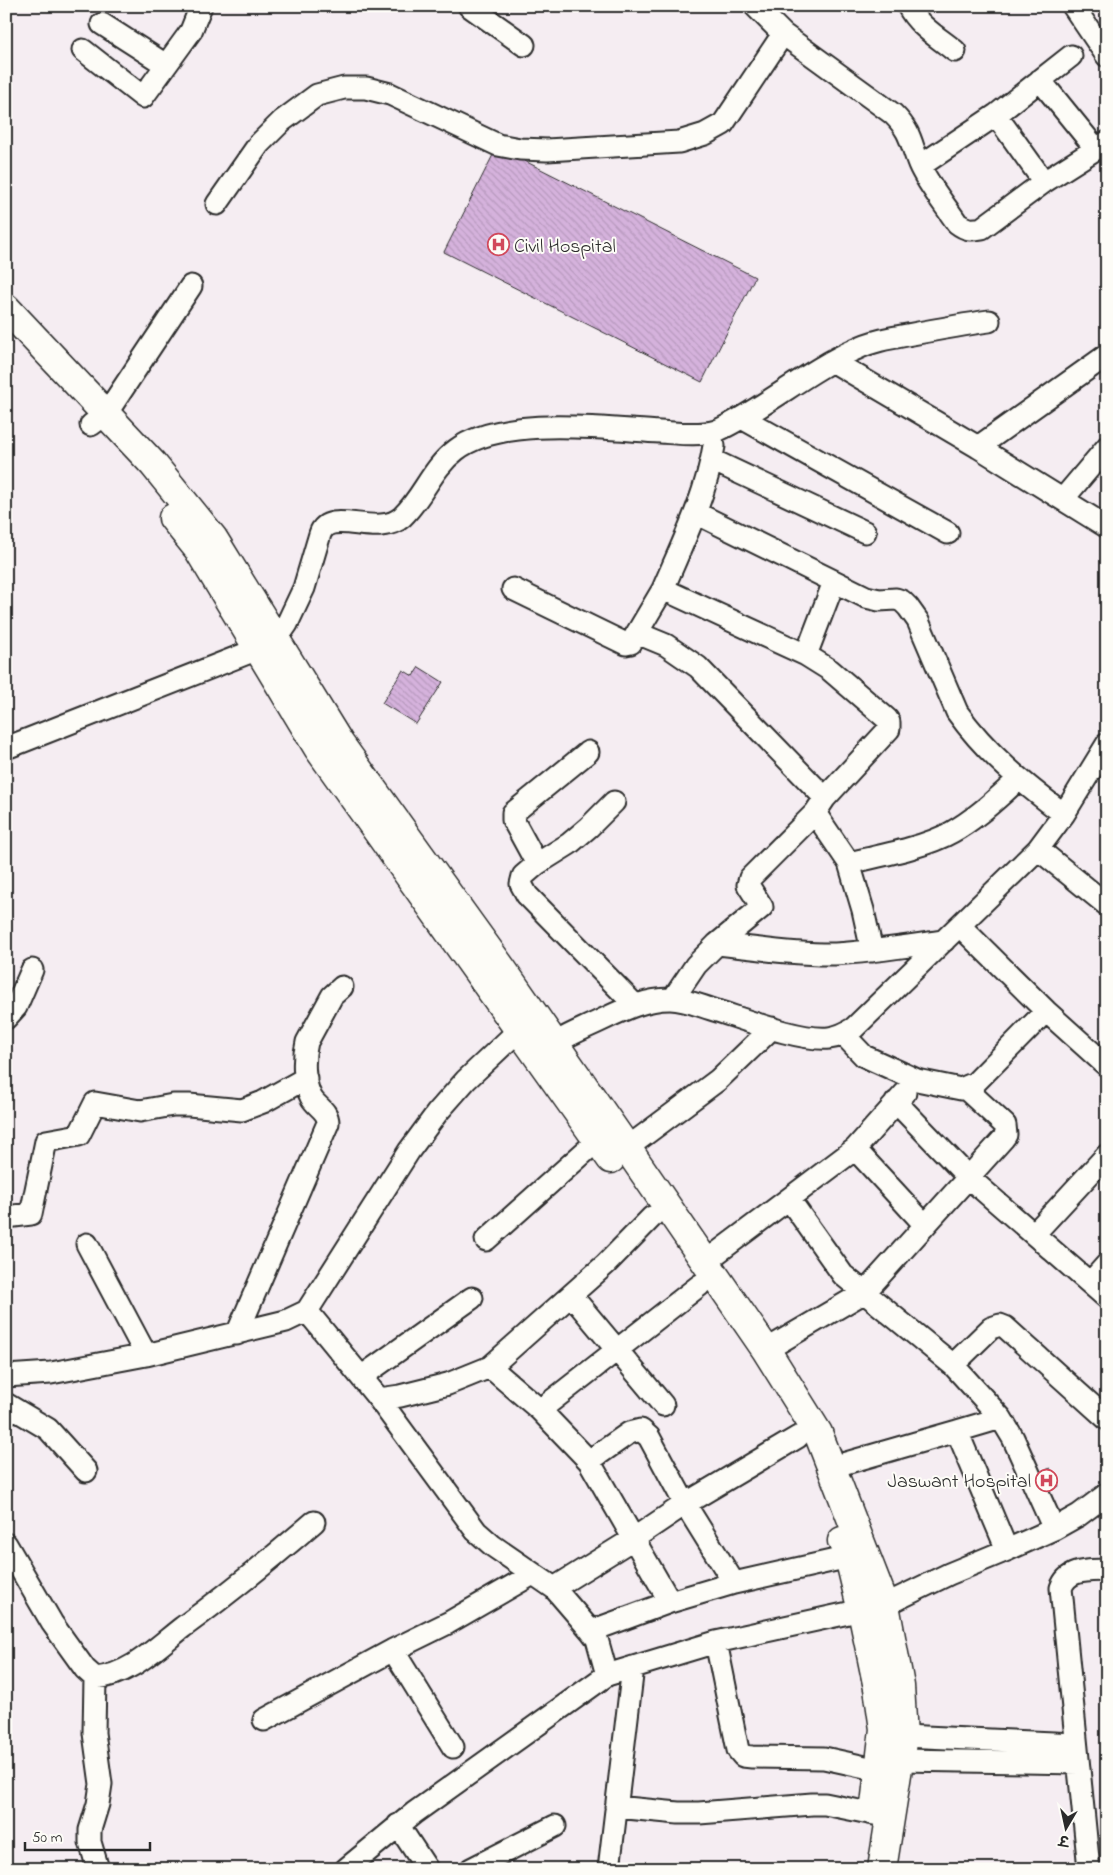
<svg xmlns="http://www.w3.org/2000/svg" width="1113" height="1875" font-family="'Indie Flower','Playpen Sans Deva',sans-serif">
<defs>
<pattern id="building-back-hatch" width="6" height="6" patternUnits="userSpaceOnUse" patternTransform="scale(1.25)"><rect width="6" height="6" fill="#d5b2dc"/><path d="M-1 5l2 2M0 0l6 6M5-1l2 2" fill="none" stroke="#b799bd"/></pattern>
</defs>
<rect width="100%" height="100%" fill="#f5edf2"/>
<filter id="ink" filterUnits="userSpaceOnUse"><feTurbulence type="fractalNoise" baseFrequency=".02" numOctaves="2"/><feDisplacementMap in="SourceGraphic" scale="10" xChannelSelector="R" yChannelSelector="G"/><feConvolveMatrix kernelMatrix="1 2 1 2 8 2 1 2 1" color-interpolation-filters="sRGB"/></filter>
<g filter="url(#ink)">
<path fill="url(#building-back-hatch)" stroke="#2b2b2b" d="M497,147L755,277L702,382L444,252Z
M419,667L443,682L416,724L382,703L403,670L413,676Z
M1050,1468L1059,1486L1043,1494L1034,1476Z"/>
<g fill="none" stroke-linecap="round" stroke-linejoin="round">
<defs>
<path id="minor" d="M469,6L524,45
M755,6L783,34L893,114C912,133 910,142 919,164C927,183 945,205 957,223C966,230 971,230 982,228L1044,182L1107,142
M908,6C917,25 939,38 955,51
M1073,6L1107,56
M102,24L166,65
M83,50L143,97L191,31L201,6
M1040,80L1096,149
M996,115L1044,182
M920,166L996,115L1071,56
M217,204L259,144L282,121L317,95L344,88H366L390,94L498,145L520,149L547,150L679,142L705,134L723,124L783,34
M832,361L978,447L1107,527
M742,418L948,533
M91,425L106,414L191,286
M978,447L1107,355
M712,460L865,532
M1063,499L1107,447
M696,513L866,597L879,600L896,599L902,601L908,607L918,621L957,712C986,753 1024,784 1064,814
M513,589L626,644L631,643L663,589L806,655L834,582
M663,589C683,542 706,496 714,446
M637,633L666,645L698,667L825,798
M6,748L258,649L276,640L287,624L304,588L320,534C329,507 378,539 402,517C424,496 431,469 456,450C502,415 605,429 660,432C677,433 699,436 716,431C731,425 746,415 759,407C791,387 822,364 856,349C872,341 890,338 907,335C934,330 961,325 989,321
M614,802L589,827L569,844L537,864L523,876L521,884L527,895L634,1004
M815,813L849,863L863,910L872,951
M1038,849L1107,905
M849,863C879,856 926,847 952,832C977,818 997,798 1019,779
M537,864L513,820V813L588,752
M960,926L1046,1011L1107,1066
M717,944L762,907L748,885L750,878L815,813L825,798L889,729V722L887,719L830,670L806,655
M673,999L696,965L717,944C755,948 796,955 835,954C872,952 908,946 944,941
M6,1018L16,1007L32,970
M844,1035L864,1056L917,1080L961,1089L975,1083L1046,1011
M541,1052C557,1040 574,1033 591,1025C617,1013 641,999 670,999C684,999 698,1005 711,1009C741,1018 799,1041 829,1038C839,1037 846,1033 854,1028L1038,849L1064,814L1107,744
M896,1102L968,1177L1107,1298
M627,1148L718,1080L772,1028
M855,1149L905,1093
M789,1199L843,1275L953,1365L1001,1418L1013,1438L1054,1529
M6,1217L31,1214L46,1141L79,1135L95,1103L140,1111L173,1105H189L242,1110L263,1102L306,1078
M1034,1234L1107,1155
M486,1240L598,1140
M87,1244L146,1355
M705,1262L855,1149L925,1225
M1090,1283L1107,1264
M571,1295L663,1405
M307,1311L379,1399L476,1531L493,1546L554,1588L591,1631L597,1639L607,1675
M237,1334L328,1123C328,1110 316,1107 311,1097C303,1081 303,1058 307,1042L332,996L342,987
M766,1350L865,1292L1003,1139L1006,1135L1005,1125L965,1088
M953,1365L991,1328L1000,1325L1005,1327L1107,1419
M490,1367L540,1410L700,1285
M6,1376L51,1373L146,1355L286,1321L307,1311L409,1151L437,1113L466,1080L519,1030L532,1021
M361,1377L472,1298
M379,1399L400,1396L448,1384L490,1367L606,1264L652,1217
M6,1404L48,1429L86,1471
M540,1410L589,1461L670,1602
M957,1431L1001,1418
M589,1461L629,1433L641,1430L649,1437L685,1504L734,1583
M832,1467L957,1431L1007,1550
M6,1544L52,1623L85,1669L95,1678C129,1676 157,1647 183,1627C228,1594 271,1559 314,1522
M554,1588L633,1539L685,1504L798,1437
M591,1631L670,1602L734,1583L849,1557
M716,1642L738,1750L743,1756L752,1757L824,1758L879,1770
M95,1678L94,1733L101,1784L98,1804L90,1830V1842L98,1869
M264,1720L393,1650
M903,1736L1076,1744
M453,1747L393,1650L448,1623L533,1574
M900,1760L1078,1763
M616,1807L678,1813H699L812,1804H825L874,1814
M398,1825L427,1869
M346,1869L414,1813L607,1675L716,1642L885,1605L949,1574L1007,1550L1054,1529L1079,1515L1107,1494
M471,1869L555,1826
M609,1869L633,1667
M1089,1869L1061,1588C1068,1568 1089,1571 1107,1570"/>
<path id="major" d="M6,308L153,464L213,538L340,744L503,970L627,1148L766,1350L818,1433L885,1605L900,1686L903,1736L882,1869
M173,518L198,549L318,748L611,1159
M842,1541L849,1557L862,1611L878,1688L884,1729L875,1805"/>
</defs>
<use href="#minor" stroke="#2b2b2b" stroke-width="25"/>
<use href="#major" stroke="#2b2b2b" stroke-width="31"/>
<use href="#minor" stroke="#fdfcf7" stroke-width="21"/>
<use href="#major" stroke="#fdfcf7" stroke-width="28"/>
</g>
</g>
<defs>
<symbol id="hospital-ring" viewBox="-11 -11 22 22"><circle r="9.5" fill="#fdfcf7" stroke="#d1495b" stroke-width="1.5"/><path d="M-5-5h3v3.5h4V-5h3V5h-3V1.5h-4V5h-3Z" fill="#d1495b"/></symbol>
</defs>
<g fill-rule="evenodd">
<use href="#hospital-ring" x="486" y="232" width="25" height="25"/>
<use href="#hospital-ring" x="1034" y="1468" width="25" height="25"/>
</g>
<g text-anchor="middle" stroke-width="4" stroke-linejoin="round" paint-order="stroke">
<g font-size="20" fill="#2b2b2b" stroke="#fdfcf7" text-anchor="start">
<text x="514" y="252">Civil Hospital</text>
<text x="1031" y="1487" text-anchor="end">Jaswant Hospital</text>
</g>
</g>
<rect width="1113" height="1875" fill="none" stroke="#fdfcf7" stroke-width="25"/>
<rect x="12" y="12" width="1088" height="1850" fill="none" stroke="#2b2b2b" stroke-width="2" filter="url(#ink)"/>
<g transform="translate(1066 1828) rotate(189)" stroke="#fdfcf7" stroke-width="4" paint-order="stroke">
<path d="M0-4L9 19L0 12L-9 19Z" fill="#2b2b2b"/>
<text y="-8" font-size="14" font-weight="bold" text-anchor="middle" fill="#2b2b2b">उ</text>
</g>
<path d="M25 1842v8h125v-8" fill="none" stroke="#2b2b2b" stroke-width="2.5"/>
<text x="32" y="1842" font-size="15" fill="#2b2b2b" stroke="#fdfcf7" stroke-width="4" paint-order="stroke">50 m</text>
</svg>
